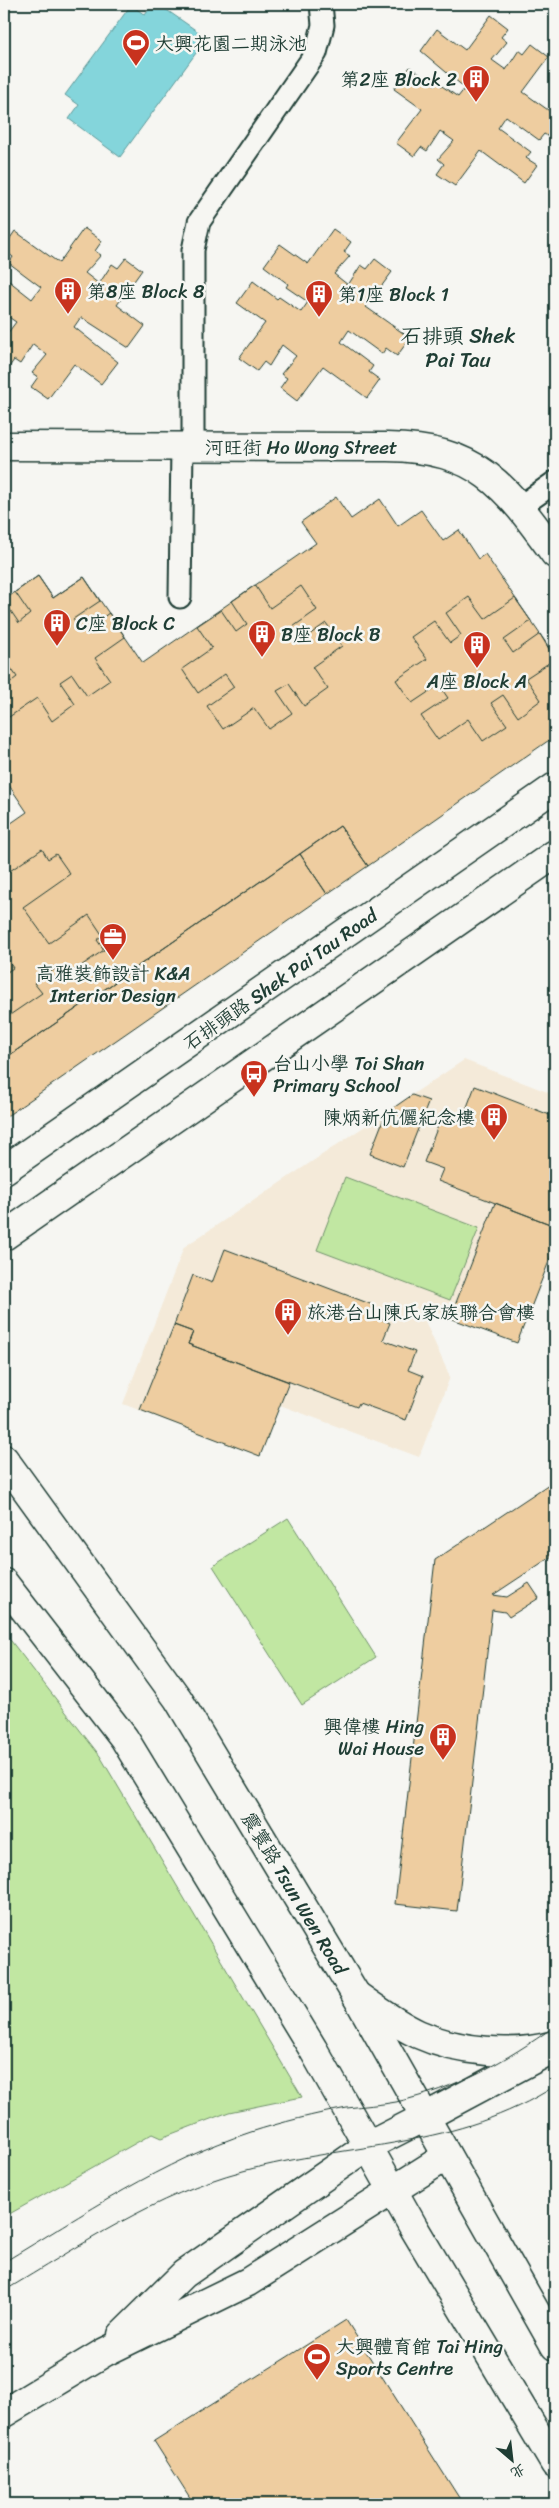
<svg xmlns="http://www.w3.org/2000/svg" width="559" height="2508" font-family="Sriracha,'LXGW WenKai TC',sans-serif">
<rect width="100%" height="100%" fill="#f6f6f2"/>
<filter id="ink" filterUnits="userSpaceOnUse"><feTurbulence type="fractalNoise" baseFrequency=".02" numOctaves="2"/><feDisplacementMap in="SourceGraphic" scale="10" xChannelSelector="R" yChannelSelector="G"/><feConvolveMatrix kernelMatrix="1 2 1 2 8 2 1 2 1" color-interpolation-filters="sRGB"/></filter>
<g filter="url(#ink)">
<path fill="#f4ead9" d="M464,1060L555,1095V1246L517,1343L430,1309L425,1321L450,1377L419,1457L280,1405L260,1456L123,1404L184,1247Z"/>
<path fill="#c1e7a2" stroke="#70926b" d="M345,1177L479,1228L450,1300L317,1250Z
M288,1518L376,1657L302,1705L213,1566Z
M4,1632L100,1756L302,2097L229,2112L161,2138L152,2134L4,2217Z"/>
<path fill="#84d5db" stroke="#5c9898" d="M153,4H158L207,38L120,157L69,119L79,105L65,95L131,5L145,15Z"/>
<path fill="#eecda0" stroke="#1f3d34" d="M491,15L508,28L501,37L507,42L492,60L506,70L519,50L524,54L532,44L549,57L523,92L555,115V140L544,134L539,140L506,116L498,128L531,152L526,158L537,165L524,183L481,151L455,186L437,174L444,164L438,159L454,141L440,131L427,151L421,147L414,156L396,143L422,109L394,89L410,67L435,85L436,82L458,97L465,88L421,51L437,29L465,50Z
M84,228L102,241L95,251L101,255L85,273L99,284L112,264L118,268L126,258L142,270L117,305L145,326L129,348L81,317L74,327L118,362L101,384L74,364L48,399L31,387L38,377L32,373L47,355L33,344L20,364L14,360L7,370L4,367V338L16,322L4,314V277L32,299L41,287L9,263L13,257L4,250V247L15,231L59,263Z
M333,229L351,242L344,252L350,256L334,274L348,285L361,265L367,269L375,259L392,272L366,307L410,338L397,356L386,348L382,354L349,330L341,342L373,366L369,372L380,380L367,398L323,366L297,401L280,388L287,378L281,374L296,356L282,345L269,366L264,362L257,371L239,358L265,323L237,303L253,281L277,299L279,297L301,312L308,302L286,287L288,284L264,266L280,244L308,264Z
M336,497L351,519L380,499L398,526L421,510L443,541L459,530L478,559L485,554L555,656V736L368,866L340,826L4,1059V828L27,812L4,778V600L38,576L53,598L84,577L143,663L316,543L301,522Z
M38,576L53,598L84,577L100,601L73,619L82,632L109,613L125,637L95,658L110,680L87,696L72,674L60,682L75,704L52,721L37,698L6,719L4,715V687L17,677L8,664L4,667V601L19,623L30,614L15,592Z
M255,585L270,608L301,586L317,610L290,629L299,642L326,623L342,646L312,667L328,689L304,706L289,684L277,691L292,713L269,729L254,708L223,729L207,706L234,687L225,674L198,693L182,669L212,648L197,626L221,610L236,632L247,624L232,601Z
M469,597L485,619L515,598L531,621L504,640L513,653L540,634L555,659L526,678L541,700L518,717L503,695L491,703L507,725L483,741L468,719L438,740L421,716L448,698L439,685L412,703L396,680L427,659L411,637L434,621L450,643L461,635L446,613Z
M340,826L368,866L327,894L300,854Z
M42,849L48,859L56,854L70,874L23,907L49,943L89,915L103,936L97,940L104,950L62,979L55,969L34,983L42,993L4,1019V974L13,968L4,954V875Z
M300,854L327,894L4,1118V1059Z
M475,1086L555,1117V1226L438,1181L443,1169L424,1162L443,1113L462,1120Z
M412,1095L429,1101L403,1167L370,1154L386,1113Z
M495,1203L555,1226V1246L517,1343L450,1318Z
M225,1249L373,1305L369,1314L390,1323L383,1340L415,1352L408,1370L423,1376L406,1420L359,1403L357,1407L188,1344L193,1332L174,1325L193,1275L212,1283Z
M174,1325L193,1332L188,1344L289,1382L260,1456L140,1410Z
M555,1480V1554L493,1595L507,1597L529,1583L539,1598L509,1617L505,1612L492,1610L457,1911L395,1904L435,1560Z
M346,2320L463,2504H194L154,2441Z"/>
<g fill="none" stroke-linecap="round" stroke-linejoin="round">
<defs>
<path id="service" d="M193,446V250L199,222L316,53L323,25L321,4
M521,506L555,482
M180,597L182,446"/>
<path id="minor" d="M4,446L387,447C478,448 505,485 555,554
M356,1995C376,2009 396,2024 418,2034C458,2052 513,2057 555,2045
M425,2117L545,2053"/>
<path id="tertiary" d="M122,2335L184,2274L368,2146L425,2117
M4,2413L105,2352L248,2282L447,2156"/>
<path id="secondary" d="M4,1170L555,787
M4,1236L555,854
M4,1459L178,1699L356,1995L555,2346
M4,1583L124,1738L313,2049L414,2228L555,2464"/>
</defs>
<use href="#service" stroke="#1f3d34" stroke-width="25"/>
<use href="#minor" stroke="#1f3d34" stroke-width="31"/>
<use href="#tertiary" stroke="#1f3d34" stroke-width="31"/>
<use href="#secondary" stroke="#1f3d34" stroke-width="31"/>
<use href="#service" stroke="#f6f6f2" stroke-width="21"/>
<use href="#minor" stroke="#f6f6f2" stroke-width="28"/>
<use href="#tertiary" stroke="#f6f6f2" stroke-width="28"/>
<use href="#secondary" stroke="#f6f6f2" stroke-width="28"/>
<path stroke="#1f3d34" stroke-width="1" d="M4,2262C84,2214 162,2161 251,2132C282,2122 315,2114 347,2108C363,2106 380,2105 396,2102C456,2089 506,2061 555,2026
M4,2291C80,2246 156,2194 243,2171C352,2142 457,2149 555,2086"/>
</g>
</g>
<defs>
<symbol id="stadium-pin" viewBox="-11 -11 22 30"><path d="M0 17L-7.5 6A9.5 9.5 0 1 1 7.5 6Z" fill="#c8321e" stroke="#f6f6f2"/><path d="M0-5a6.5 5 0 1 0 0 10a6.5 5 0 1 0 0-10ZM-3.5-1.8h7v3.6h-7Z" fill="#fff"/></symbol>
<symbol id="building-pin" viewBox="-11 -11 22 30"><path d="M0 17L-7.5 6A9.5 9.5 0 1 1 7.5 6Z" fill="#c8321e" stroke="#f6f6f2"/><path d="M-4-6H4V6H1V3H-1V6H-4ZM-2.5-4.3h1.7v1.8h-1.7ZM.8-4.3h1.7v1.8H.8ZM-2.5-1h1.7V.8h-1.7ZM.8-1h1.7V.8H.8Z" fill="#fff"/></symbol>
<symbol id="office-pin" viewBox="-11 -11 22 30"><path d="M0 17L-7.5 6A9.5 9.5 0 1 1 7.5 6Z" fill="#c8321e" stroke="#f6f6f2"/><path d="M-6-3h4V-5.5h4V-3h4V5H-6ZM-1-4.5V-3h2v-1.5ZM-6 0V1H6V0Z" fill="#fff"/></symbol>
<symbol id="bus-pin" viewBox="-11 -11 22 30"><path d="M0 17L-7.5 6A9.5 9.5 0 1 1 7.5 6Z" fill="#c8321e" stroke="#f6f6f2"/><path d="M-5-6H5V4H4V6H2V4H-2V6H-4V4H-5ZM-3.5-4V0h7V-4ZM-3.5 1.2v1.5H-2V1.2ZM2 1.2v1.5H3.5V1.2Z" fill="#fff"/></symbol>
</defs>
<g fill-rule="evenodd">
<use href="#stadium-pin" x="120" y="27" width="32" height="43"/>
<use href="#building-pin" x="460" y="63" width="32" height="43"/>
<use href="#building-pin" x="52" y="275" width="32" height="43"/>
<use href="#building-pin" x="303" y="278" width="32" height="43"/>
<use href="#building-pin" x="41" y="607" width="32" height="43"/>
<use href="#building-pin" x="246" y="618" width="32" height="43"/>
<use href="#building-pin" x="461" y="629" width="32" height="43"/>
<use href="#office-pin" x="97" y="921" width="32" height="43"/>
<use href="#bus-pin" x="238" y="1058" width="32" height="43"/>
<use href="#building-pin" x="478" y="1101" width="32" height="43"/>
<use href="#building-pin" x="272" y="1296" width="32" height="43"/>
<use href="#building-pin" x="427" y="1721" width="32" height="43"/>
<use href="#stadium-pin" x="301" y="2341" width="32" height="43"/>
</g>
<g text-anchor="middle" stroke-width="5" stroke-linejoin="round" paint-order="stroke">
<g font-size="19" fill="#1f3d34" stroke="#f6f6f2" text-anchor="start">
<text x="155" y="50">大興花園二期泳池</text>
<text x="457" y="86" text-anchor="end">第2座 Block 2</text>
<text x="87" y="298">第8座 Block 8</text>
<text x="338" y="301">第1座 Block 1</text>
<text x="76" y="630">C座 Block C</text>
<text x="281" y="641">B座 Block B</text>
<text x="477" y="688" text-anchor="middle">A座 Block A</text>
<text x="113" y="980" text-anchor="middle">高雅裝飾設計 K&amp;A<tspan x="113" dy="22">Interior Design</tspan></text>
<text x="273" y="1070">台山小學 Toi Shan<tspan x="273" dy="22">Primary School</tspan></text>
<text x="475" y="1124" text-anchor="end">陳炳新伉儷紀念樓</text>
<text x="307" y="1319">旅港台山陳氏家族聯合會樓</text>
<text x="424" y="1733" text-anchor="end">興偉樓 Hing<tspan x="424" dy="22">Wai House</tspan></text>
<text x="336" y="2353">大興體育館 Tai Hing<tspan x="336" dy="22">Sports Centre</tspan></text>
</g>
<g font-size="19" fill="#1f3d34" stroke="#f6f6f2">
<text x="301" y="454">河旺街 Ho Wong Street</text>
<text transform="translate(280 979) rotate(-35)" y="7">石排頭路 Shek Pai Tau Road</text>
<text transform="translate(295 1893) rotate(59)" y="7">震寰路 Tsun Wen Road</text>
</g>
<g font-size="21" fill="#1f3d34" stroke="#f6f6f2">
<text x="458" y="343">石排頭 Shek<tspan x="458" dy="24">Pai Tau</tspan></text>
</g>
</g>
<rect width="559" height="2508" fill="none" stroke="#f6f6f2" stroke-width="20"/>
<rect x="10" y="10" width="539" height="2488" fill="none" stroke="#1f3d34" stroke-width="2" filter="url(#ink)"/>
<g transform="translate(512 2460) rotate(152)" stroke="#f6f6f2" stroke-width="4" paint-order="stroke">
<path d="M0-4L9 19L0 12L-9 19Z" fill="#1f3d34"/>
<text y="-8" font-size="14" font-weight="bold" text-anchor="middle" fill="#1f3d34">北</text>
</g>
</svg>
